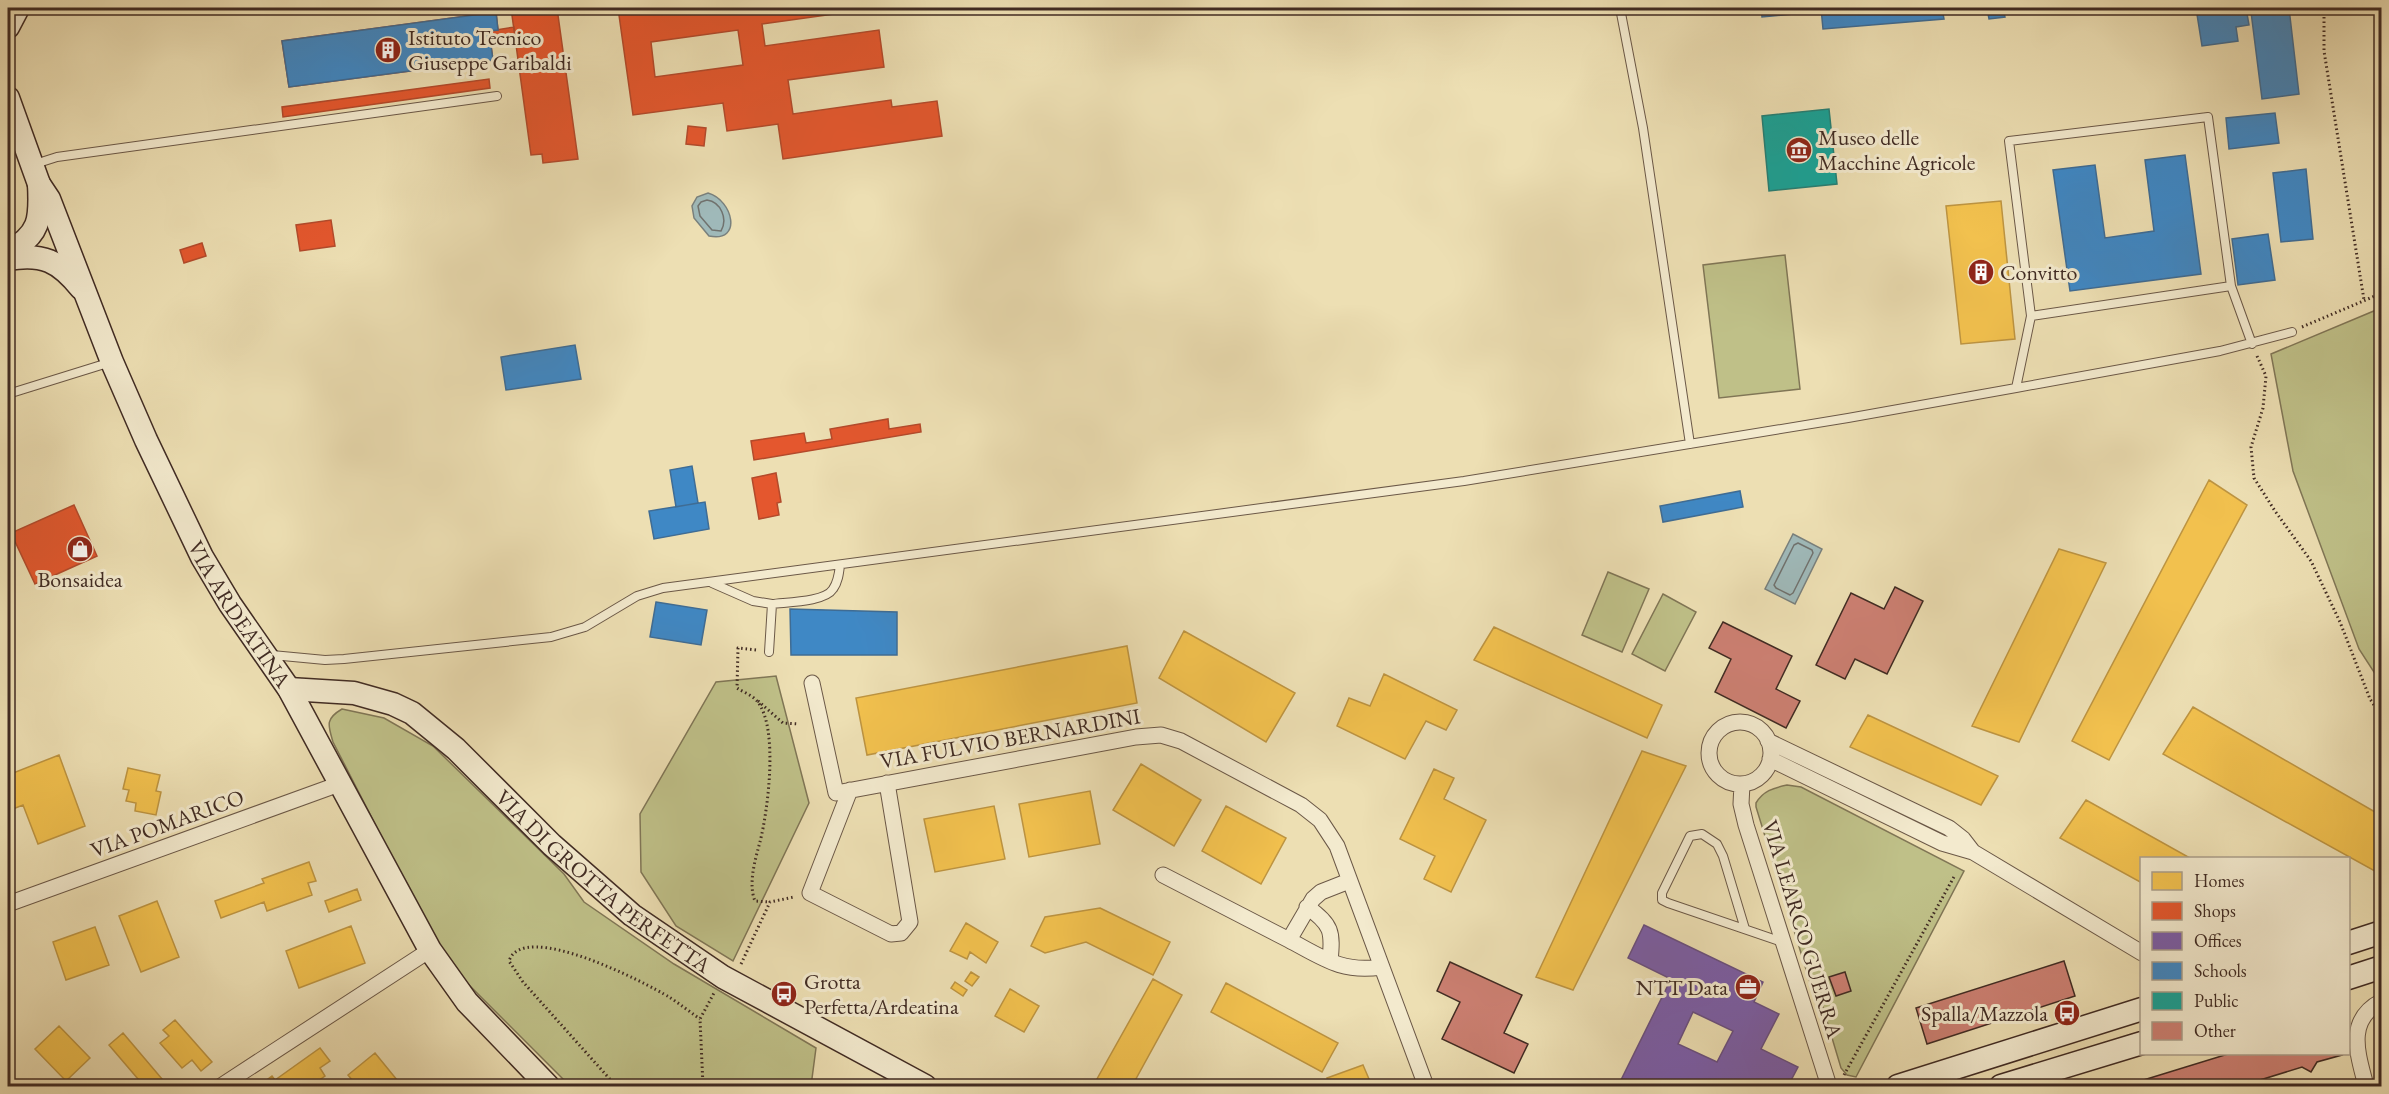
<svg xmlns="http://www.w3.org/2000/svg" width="2389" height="1094" font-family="'EB Garamond',serif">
<rect width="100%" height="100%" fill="#eddfb3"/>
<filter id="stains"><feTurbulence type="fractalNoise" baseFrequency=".00333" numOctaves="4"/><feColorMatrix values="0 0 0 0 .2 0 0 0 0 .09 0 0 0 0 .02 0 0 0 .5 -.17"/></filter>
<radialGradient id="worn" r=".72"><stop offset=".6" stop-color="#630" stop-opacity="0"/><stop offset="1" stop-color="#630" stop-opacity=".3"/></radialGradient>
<path fill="#bfc088" stroke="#807656" stroke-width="1.5" d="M1785,255L1800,389L1719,398L1703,265Z
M2381,308V683L2359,649L2293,471L2271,354Z
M1608,572L1649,589L1622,652L1582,635Z
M1663,594L1696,612L1665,671L1632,654Z
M776,676L809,803L733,961L676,926L641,872L640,814L716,682Z
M342,709L384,718L433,746L564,874L584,902L674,964L816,1048L811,1086H570L461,977L436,943L333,742C328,725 325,719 342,709Z
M1787,785L1801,787L1964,871L1856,1077L1847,1075L1841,1068L1818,991L1813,992L1756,807V803C1763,791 1773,788 1787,785Z"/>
<path fill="#9fb9b9" stroke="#79807d" stroke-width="1.5" d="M708,193C733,200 743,243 709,236L694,218L692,206L697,197Z
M1793,534L1822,549L1795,604L1765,589Z"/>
<path fill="#f2c14e" stroke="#bd9441" stroke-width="1.5" d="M2001,201L2015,339L1961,344L1946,206Z
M2209,480L2247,505L2109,760L2072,741Z
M2059,549L2106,563L2019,742L1972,726Z
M1494,627L1662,705L1647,738L1474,660Z
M1184,631L1295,693L1266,742L1159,678Z
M1127,646L1137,703L867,755L856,698Z
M1384,674L1457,710L1446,730L1426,721L1405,759L1337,726L1349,698L1370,706Z
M2193,707L2382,816V875L2163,754Z
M1868,715L1998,776L1981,805L1850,747Z
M1642,751L1686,766L1573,990L1536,977Z
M59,755L85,826L38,844L23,805L8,811V775Z
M1141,764L1201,800L1174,846L1113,810Z
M128,768L160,775L156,791L161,792L156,815L135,811L136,803L126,801L129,790L123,789Z
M1434,769L1454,778L1444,799L1486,820L1451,892L1424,879L1435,856L1400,839Z
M1090,791L1100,844L1029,857L1019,804Z
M2086,800L2190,858H2142V883L2060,838Z
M994,806L1005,859L935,872L924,819Z
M1226,806L1286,838L1261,884L1202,851Z
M309,862L316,881L308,883L312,895L267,911L264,902L221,918L215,901L264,883L262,879Z
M357,889L361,900L329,912L325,901Z
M157,901L179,957L141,972L119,916Z
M1100,908L1170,942L1153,975L1086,942L1045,953L1031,946L1045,917Z
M966,923L998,942L986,963L970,952L967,959L950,951Z
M351,926L365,963L299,988L286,951Z
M95,927L109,965L66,980L53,942Z
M971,972L979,977L972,986L965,981Z
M1153,979L1182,995L1132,1086H1093Z
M955,982L967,990L963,996L951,988Z
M1226,983L1338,1043L1322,1072L1211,1012Z
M1010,989L1039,1006L1024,1032L995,1016Z
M175,1020L212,1062L201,1071L192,1060L182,1068L160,1043L169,1036L163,1030Z
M59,1026L90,1058L66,1081L35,1049Z
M123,1033L168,1086H144L109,1045Z
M320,1048L330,1061L320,1068L325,1076L315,1083L313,1080L305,1086L300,1083L295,1086H267L264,1082L272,1076L275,1080Z
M375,1053L402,1086H357L348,1075Z
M1363,1065L1372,1086H1330L1327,1078Z"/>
<path fill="#e4572e" stroke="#b34a2b" stroke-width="1.5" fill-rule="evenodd" d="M511,8H557L578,159L543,163L542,154L531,155Z
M618,8H877L762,24L765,46L879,30L884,67L788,80L793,114L891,100L892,107L937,101L942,136L783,159L778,124L727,131L723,103L633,115ZM738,30L743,65L655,77L651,42Z
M496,12L498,30L489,31L493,60L289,87L282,41Z
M514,27L516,40L491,44L489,31Z
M489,79L490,88L283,117L282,107Z
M688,126L706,128L704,146L686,144Z
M331,220L335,246L300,251L296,225Z
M202,243L206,256L184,263L180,250Z
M888,419L889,429L920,424L921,432L754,460L751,441L804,433L806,443L832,439L830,429Z
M776,473L781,502L777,503L779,515L759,519L752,478Z
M74,505L97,556L35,584L11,533Z"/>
<path fill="#7b5ea7" stroke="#694f7f" stroke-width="1.5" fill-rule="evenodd" d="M1644,925L1763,982L1754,1002L1779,1014L1761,1049L1798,1067L1788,1086H1618L1671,979L1628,958ZM1693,1012L1733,1031L1717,1062L1678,1044Z"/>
<path fill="#3f88c5" stroke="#3f6c94" stroke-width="1.5" d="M1761,8H1793V14L1762,17Z
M1821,8H1942L1944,19L1823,29Z
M1987,8H2003L2005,17L1989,19Z
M2196,8H2246L2249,25L2236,27L2238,41L2202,46Z
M2289,8L2299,94L2262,99L2251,12Z
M496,12L498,30L489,31L493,60L289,87L282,41Z
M2275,113L2279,143L2229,149L2226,118Z
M2185,155L2201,274L2070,291L2053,170L2095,165L2105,238L2154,231L2145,160Z
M2306,169L2313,239L2281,242L2273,173Z
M2268,234L2275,280L2238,285L2232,239Z
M575,345L581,379L506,390L501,357Z
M692,466L698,503L676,507L670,470Z
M1740,491L1743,507L1663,522L1660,506Z
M705,502L709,529L654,539L649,511Z
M656,602L707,610L701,645L650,637Z
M790,609L897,612V655H791Z"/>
<path fill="#17a398" stroke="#237f75" stroke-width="1.5" d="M1829,109L1837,184L1769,191L1762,116Z"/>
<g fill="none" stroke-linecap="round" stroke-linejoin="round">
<path stroke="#70726e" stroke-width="1.5" d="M707,200C721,202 728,219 721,231L712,230L700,216L698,206L701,202Z
M1798,543L1812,550L1813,553L1793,593L1790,595L1776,588L1774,585L1794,545Z"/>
</g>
<path fill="#cd8073" stroke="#402b23" stroke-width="1.5" d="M1895,587L1923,601L1887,674L1855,659L1845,679L1816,665L1851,593L1884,609Z
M1723,622L1792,656L1776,689L1800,701L1786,728L1715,692L1731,659L1709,648Z
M2064,961L2075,996L1927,1044L1916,1008Z
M1450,962L1522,995L1504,1033L1528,1044L1514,1073L1442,1039L1460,1002L1437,991Z
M1845,972L1851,991L1836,996L1829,977Z
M2228,1054H2341L2342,1055L2317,1062L2311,1072L2302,1067L2257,1081L2254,1086H2124Z
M1567,1080L1580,1086H1563Z"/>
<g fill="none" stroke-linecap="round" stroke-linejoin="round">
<defs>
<path id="service" d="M1620,8L1643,128L1690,444
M35,164L57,157L497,96
M2031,316L2009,141L2208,117L2231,286
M2016,388L2031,316L2231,286L2252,344
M8,394L111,362
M712,583L753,601L772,604
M769,652L772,604C787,602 825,602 833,589C838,582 839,574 840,565
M272,655L325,660L344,659L551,637L585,627L637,596L663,588L1464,481L1848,418L2016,388L2220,351L2292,332
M1745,929L1723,856L1717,844L1702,834L1690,836L1662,893V900L1668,903L1782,942"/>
<path id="minor" d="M812,683L836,793L1136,737L1161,735L1181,741L1301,805L1320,820L1337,846L1426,1086
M1709 753a31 31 0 1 1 62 0a31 31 0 1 1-62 0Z
M1768,741L1949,828L1963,839L1973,852
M1770,759L1942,843L1973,852L2142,953
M1742,784L1741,804L1746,825L1829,1086
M850,790L810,893L891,934L901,933L910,922L887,783
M1163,875L1289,940
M1349,881L1321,892L1313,899L1289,940C1323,958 1342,973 1381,967
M8,904L342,783
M1307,907C1332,924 1333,932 1330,961
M221,1086L430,950
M2366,1086C2358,1054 2345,1020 2382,1001"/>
<g id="secondary">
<path d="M8,27L18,8"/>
<path id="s1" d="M8,98L39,184L49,199L112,362L146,440L202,557L230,604L289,689L430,950L467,1002L548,1086"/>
<path d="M8,252C40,235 41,219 39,184"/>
<path d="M8,259C43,253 59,261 81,288"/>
<path id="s2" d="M289,689L354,693L393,704L412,713L456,749L552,845L632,915L723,977L925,1086"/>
<path d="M2348,943L2382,932"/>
<path d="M2348,978L2382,967"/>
<path d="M1898,1086L2142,1009"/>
<path d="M2001,1086L2142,1043"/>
</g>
</defs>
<use href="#service" stroke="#6b5847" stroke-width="10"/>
<use href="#minor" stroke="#6b5847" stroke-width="17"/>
<use href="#secondary" stroke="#402b23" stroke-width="25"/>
<path stroke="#402b23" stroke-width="3" stroke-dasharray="1.5 3" stroke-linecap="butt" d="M2324,8V51L2364,300
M2302,327L2382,293
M2257,356L2266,376L2263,408L2251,447L2254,478L2275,511L2311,561L2340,622L2370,699L2382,717
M756,650L738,648L737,688C743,692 752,695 757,701C779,727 768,810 760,842C755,860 748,884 755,901L770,902
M758,701L783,723L799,724
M741,964L770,902L794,897
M1844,1075L1955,875
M616,1086L523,982L509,961C523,919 646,983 669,997C680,1004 690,1012 700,1019
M703,1086L700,1019L714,993"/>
<use href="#service" stroke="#f3eace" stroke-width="8"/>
<use href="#minor" stroke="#f3eace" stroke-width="15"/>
<use href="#secondary" stroke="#f3eace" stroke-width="22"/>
</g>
<defs>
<symbol id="building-disc" viewBox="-11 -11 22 22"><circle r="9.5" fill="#8f2418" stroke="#f3eace"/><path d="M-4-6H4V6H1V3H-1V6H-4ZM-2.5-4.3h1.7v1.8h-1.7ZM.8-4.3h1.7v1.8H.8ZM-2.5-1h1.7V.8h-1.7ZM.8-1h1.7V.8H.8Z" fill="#fff"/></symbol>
<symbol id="museum-disc" viewBox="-11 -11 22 22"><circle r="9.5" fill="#8f2418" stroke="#f3eace"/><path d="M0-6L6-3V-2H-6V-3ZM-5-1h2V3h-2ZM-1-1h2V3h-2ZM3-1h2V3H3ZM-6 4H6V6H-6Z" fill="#fff"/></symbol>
<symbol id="shop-disc" viewBox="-11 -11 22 22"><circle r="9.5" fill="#8f2418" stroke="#f3eace"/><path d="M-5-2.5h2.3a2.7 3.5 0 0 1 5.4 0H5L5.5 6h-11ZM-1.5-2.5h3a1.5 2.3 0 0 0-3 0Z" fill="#fff"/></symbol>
<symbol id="office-disc" viewBox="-11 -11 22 22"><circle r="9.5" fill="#8f2418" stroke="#f3eace"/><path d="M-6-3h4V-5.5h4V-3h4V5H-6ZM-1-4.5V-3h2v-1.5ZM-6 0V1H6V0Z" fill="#fff"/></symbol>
<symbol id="bus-disc" viewBox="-11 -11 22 22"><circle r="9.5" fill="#8f2418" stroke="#f3eace"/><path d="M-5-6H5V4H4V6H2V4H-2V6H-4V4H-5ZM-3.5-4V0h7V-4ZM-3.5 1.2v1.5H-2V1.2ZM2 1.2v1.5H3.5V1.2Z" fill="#fff"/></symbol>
</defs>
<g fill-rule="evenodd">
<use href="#building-disc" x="373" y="35" width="30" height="30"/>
<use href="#museum-disc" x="1784" y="135" width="30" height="30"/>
<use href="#building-disc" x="1966" y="257" width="30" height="30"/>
<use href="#shop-disc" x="65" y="534" width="30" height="30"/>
<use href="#office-disc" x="1733" y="972" width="30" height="30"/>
<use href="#bus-disc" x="769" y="979" width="30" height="30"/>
<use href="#bus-disc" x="2052" y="998" width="30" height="30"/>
</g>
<g text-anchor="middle" stroke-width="6" stroke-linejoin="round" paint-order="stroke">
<g font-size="22" fill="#402b23" stroke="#f3eace" text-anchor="start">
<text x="408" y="45">Istituto Tecnico<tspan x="408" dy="25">Giuseppe Garibaldi</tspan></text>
<text x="1818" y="145">Museo delle<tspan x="1818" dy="25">Macchine Agricole</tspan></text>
<text x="2000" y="280">Convitto</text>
<text x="80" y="587" text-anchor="middle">Bonsaidea</text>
<text x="804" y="989">Grotta<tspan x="804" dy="25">Perfetta/Ardeatina</tspan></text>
<text x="1728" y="995" text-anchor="end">NTT Data</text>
<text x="2048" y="1021" text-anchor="end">Spalla/Mazzola</text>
</g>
<g font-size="22" fill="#402b23" stroke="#f3eace">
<text dy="8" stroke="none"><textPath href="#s1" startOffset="567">VIA ARDEATINA</textPath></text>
<text transform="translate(1010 738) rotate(-10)" y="8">VIA FULVIO BERNARDINI</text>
<text transform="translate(167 823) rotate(-20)" y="8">VIA POMARICO</text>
<text dy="8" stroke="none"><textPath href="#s2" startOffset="382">VIA DI GROTTA PERFETTA</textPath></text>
<text transform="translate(1803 929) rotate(73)" y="8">VIA LEARCO GUERRA</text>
</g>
</g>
<rect width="2389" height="1094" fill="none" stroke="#eddfb3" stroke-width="30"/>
<rect x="9" y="9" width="2371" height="1076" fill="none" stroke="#402b23" stroke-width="3"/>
<rect x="15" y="15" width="2359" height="1064" fill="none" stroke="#402b23" stroke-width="1.5"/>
<rect x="2140" y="857" width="210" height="198" fill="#f3eace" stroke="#ab9e8a" stroke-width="1.5"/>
<rect x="2152" y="872" width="30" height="18" fill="#f2c14e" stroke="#ab9e8a" stroke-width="1.5"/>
<text x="2194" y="887" font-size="18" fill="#402b23">Homes</text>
<rect x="2152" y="902" width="30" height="18" fill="#e4572e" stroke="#ab9e8a" stroke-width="1.5"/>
<text x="2194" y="917" font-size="18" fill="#402b23">Shops</text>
<rect x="2152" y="932" width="30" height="18" fill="#7b5ea7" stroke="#ab9e8a" stroke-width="1.5"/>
<text x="2194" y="947" font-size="18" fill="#402b23">Offices</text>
<rect x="2152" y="962" width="30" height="18" fill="#3f88c5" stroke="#ab9e8a" stroke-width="1.5"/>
<text x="2194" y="977" font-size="18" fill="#402b23">Schools</text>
<rect x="2152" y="992" width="30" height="18" fill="#17a398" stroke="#ab9e8a" stroke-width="1.5"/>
<text x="2194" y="1007" font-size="18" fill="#402b23">Public</text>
<rect x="2152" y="1022" width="30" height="18" fill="#cd8073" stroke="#ab9e8a" stroke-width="1.5"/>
<text x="2194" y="1037" font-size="18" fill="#402b23">Other</text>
<rect width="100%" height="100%" filter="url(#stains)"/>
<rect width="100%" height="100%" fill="url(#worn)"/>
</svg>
